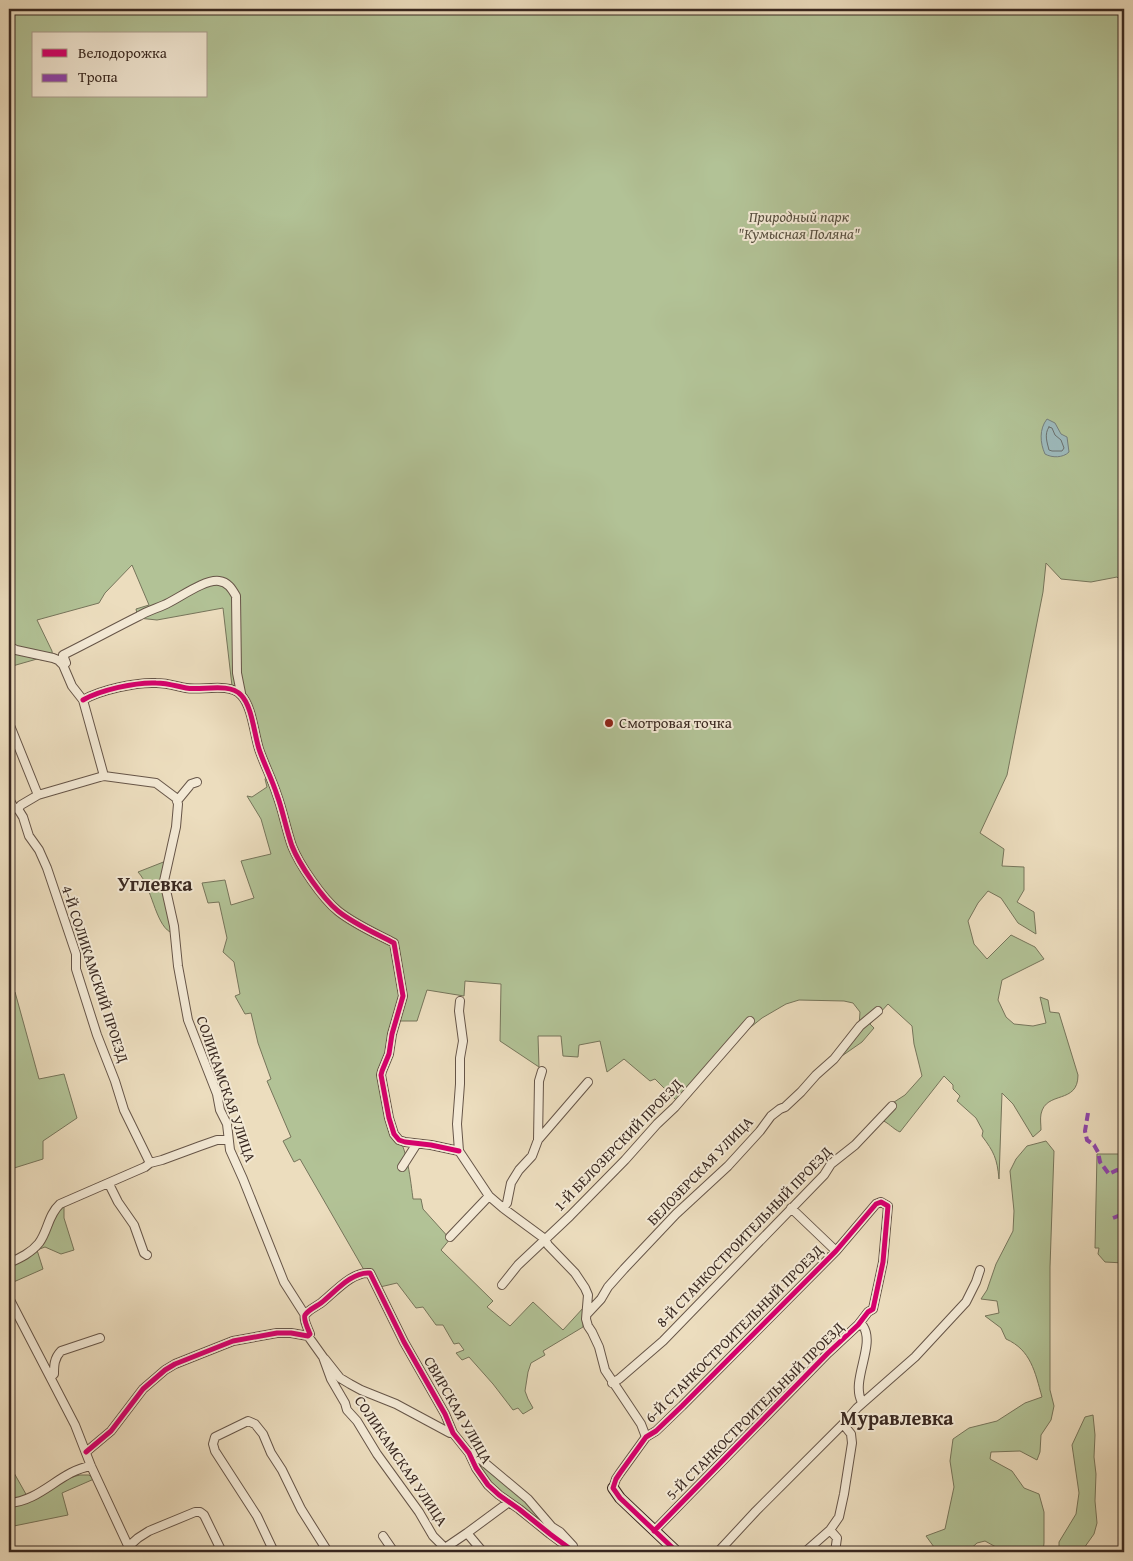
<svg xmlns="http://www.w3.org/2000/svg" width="1133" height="1561" font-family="'Gentium Book Plus',serif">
<rect width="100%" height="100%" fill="#ecddbe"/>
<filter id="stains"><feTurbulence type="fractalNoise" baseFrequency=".004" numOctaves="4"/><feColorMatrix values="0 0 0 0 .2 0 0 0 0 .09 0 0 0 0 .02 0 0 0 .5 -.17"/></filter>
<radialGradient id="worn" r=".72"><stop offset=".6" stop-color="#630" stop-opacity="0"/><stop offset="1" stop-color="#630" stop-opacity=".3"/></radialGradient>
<path fill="#b2c296" stroke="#76755b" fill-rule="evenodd" d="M9,9H1124V584L1117,577L1091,582L1061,579L1046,563L1043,592L1007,775L980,833L1004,849L1002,866L1024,867V890L1017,902L1034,912L1036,934L1018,923L1001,898L988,891L978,903L968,921L974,944L987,959L1011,935L1035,947L1044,959L1002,980L998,1000L1006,1017L1014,1024L1033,1026L1046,1023L1040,997L1048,1000L1050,1012L1059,1013L1078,1075C1078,1105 1046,1090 1041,1114C1040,1119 1041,1125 1041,1130L1033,1137L1013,1104L1002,1093L999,1179C997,1158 994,1152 982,1136L983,1131L976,1118L957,1101L960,1096L953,1089V1085L944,1076L900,1132C893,1129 888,1122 881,1120L891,1104L905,1095L922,1076L914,1044L912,1026L888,1004L870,1024L874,1028L862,1042L839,1058L859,1026L860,1012L853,1003L844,1001L799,1000L786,1004L762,1018L741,1035L676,1100L655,1079L650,1081L624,1059L607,1072L600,1041L579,1045L578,1057L563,1056L561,1036H538L539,1067L500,1041L501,984L465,981L464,996L427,990L417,1021H400L395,1033L385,1075L395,1134C407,1143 411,1184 413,1199H421L423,1209L450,1239L441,1250L493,1301L487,1307L510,1326L533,1302L563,1330L584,1307L583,1327L543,1351L545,1355L531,1363L528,1372L525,1391L528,1399L533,1408L523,1414L518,1408L513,1410L493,1384L469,1357L462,1360L456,1353L464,1350L459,1343L454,1344L443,1325H436L423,1307L416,1308L397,1283L380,1287L372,1270H364L300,1159L294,1162L283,1141L291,1137L267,1081L271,1079L258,1043L251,1013L245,1014L235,996L240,994L234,962L223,952L227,938L219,902L208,903L202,883L225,880L231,905L254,898L241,861L271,854L261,819L247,796L252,797L267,787L265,779L268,775L245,705L232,686L223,608L157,620L138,618L136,609L149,605L132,565L105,593L99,603L37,620L52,651L53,662L37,659L9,667ZM34,34H206V96H34Z
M166,861L173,931L170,932C155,923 152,887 138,872Z
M9,992L10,993L15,992L39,1079L64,1074L77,1118L43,1141V1159L11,1169L9,1159Z
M1046,1141L1054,1151L1050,1267V1390L1054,1406L1051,1420L1041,1435L1040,1452L1037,1460L1020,1451L991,1452L990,1459L1012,1471L1024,1488L1039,1494L1044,1512V1543L1043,1552H1005L985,1541L977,1543L967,1552H955L934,1547L926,1536L945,1529L954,1487L950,1461L953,1439L969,1428L997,1421L1025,1403L1042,1397C1035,1372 1031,1350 1006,1339L1001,1328L985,1316L999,1313L997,1301L981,1299L987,1290L996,1264L1013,1231L1014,1211L1010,1171L1016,1159L1027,1146Z
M1097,1154H1124V1263L1105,1262L1098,1254L1099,1248H1095Z
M64,1204V1218L74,1250L61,1254L45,1247L37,1250L43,1269L9,1284V1265L28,1255L52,1217Z
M1093,1415L1095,1435L1094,1457L1096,1474L1095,1501L1097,1523L1094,1534L1084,1548V1552H1059V1542L1076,1514L1079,1493L1072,1445L1085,1417Z
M474,1457L492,1473L496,1478L518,1492L572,1548L491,1486Z
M9,1464L27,1496L16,1499H9Z
M80,1475H89L94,1479L62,1493L68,1515L9,1527V1506C36,1505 54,1480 80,1475Z"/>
<path fill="#9dbabc" stroke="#75807e" d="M1047,419L1055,423L1061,434L1067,437L1069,452C1063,458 1052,458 1045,454C1040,443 1039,429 1047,419Z"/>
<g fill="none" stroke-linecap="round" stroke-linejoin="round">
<path stroke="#6b716e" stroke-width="1" d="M1049,427L1052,428L1055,435L1061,440L1064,448L1062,451H1052L1049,450C1047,442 1044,434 1049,427Z"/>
<defs>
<path id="street" d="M9,646L16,650L53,658L58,660L63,665L72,686L83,700L104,776
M63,665L66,663L63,655L67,653C91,641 115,628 139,616C147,611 155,609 164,605C178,599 204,579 219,581C228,582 232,589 236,596L237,673L241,693
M83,700C100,690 136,682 156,683C167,683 176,686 186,688C201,691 229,682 241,695C252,706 254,733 259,749C264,764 272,779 277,795C283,811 286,829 292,846C299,864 322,898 338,911C354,924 375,933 394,943L403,996L392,1034L389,1054L382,1071L381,1075L389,1118L394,1134L399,1140L405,1142L431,1145L459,1151
M9,723L38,795
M9,799L14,808L18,809L23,817L29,836L39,850L47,868L76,954V969L97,1035L115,1081L124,1110L150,1163
M177,801L191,784L197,782
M18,809L21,805L38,795L100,777L104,776L156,783L176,798L178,804L176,827L164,881L174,926L178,966L188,1020L217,1094L220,1110L227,1124L230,1150L243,1179L284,1282L305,1315
M460,1001L459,1011L463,1041L460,1058V1084L457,1124L459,1151L489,1196L503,1208L545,1239L548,1245L575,1273L585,1288L588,1295L586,1319L588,1326L592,1332L599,1347L605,1370L641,1424L646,1437
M538,1140L588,1082
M402,1167L416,1145
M109,1184L118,1202L134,1225L144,1253L147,1255
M503,1208L507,1203L511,1183L519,1170L532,1156L538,1140L539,1081L542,1071
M791,1208L836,1251
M450,1237L489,1196
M9,1263C20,1258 31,1253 39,1243C48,1231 48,1215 60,1204L145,1167L150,1163L162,1160L200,1146L217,1140H228
M502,1285L518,1265L570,1216L625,1160L657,1124L675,1107L750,1021
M9,1298L75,1425L91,1466L131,1552
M587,1314L601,1299L608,1287L624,1269L676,1214L728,1166L760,1131L771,1116L780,1109L785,1107L801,1092L816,1075L834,1059L860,1026L878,1011
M858,1325L863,1326C876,1345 850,1381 862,1402
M308,1336L323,1357L331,1379L345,1403L347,1410L357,1421L377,1454L419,1512L433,1536L445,1548
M325,1359L340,1378L350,1384L361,1390L396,1404L450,1433H453
M51,1377L54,1374C54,1366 54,1358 61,1351L100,1338
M612,1383L619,1379L663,1341L824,1175L831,1164L855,1145L892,1106
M86,1452L111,1431L143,1389L165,1370L175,1364L233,1341L277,1333H291L308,1336L310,1334C308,1329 303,1319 305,1315C308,1310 317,1306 321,1303C334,1293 352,1271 370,1273L404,1342L445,1414L453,1433L469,1453L476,1468L488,1485L499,1495L519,1509L550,1534L573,1551L579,1552
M469,1453H473L528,1499L552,1527L560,1532L573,1546
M613,1488L616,1479L620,1473L646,1437L656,1431L682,1406L836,1251L876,1204L881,1202L888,1206L883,1262L873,1309L868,1312L858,1325L828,1353L654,1531
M9,1503C41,1501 60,1471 91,1466
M467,1533L483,1552
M383,1536L394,1552
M129,1546L138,1538L149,1531L195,1512H200L204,1515L222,1552
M274,1552L257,1516L215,1451L213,1444L215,1437L248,1421L255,1424L263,1434L271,1453L282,1470L301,1509L328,1552
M440,1552L445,1548L467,1533L509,1502
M718,1552L756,1511L843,1424L857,1408L915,1357L966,1302L976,1282L980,1270
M805,1552L830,1530
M835,1552L837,1538L830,1530L839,1517L844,1494L852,1443L851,1434L843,1424"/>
<path id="secondary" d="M613,1488L620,1498L677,1552"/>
</defs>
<use href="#street" stroke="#665548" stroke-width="10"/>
<use href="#secondary" stroke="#392820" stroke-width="12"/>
<use href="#street" stroke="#f3e9d5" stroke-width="8"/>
<use href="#secondary" stroke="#f3e9d5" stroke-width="10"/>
<path stroke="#8e44ad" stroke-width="4" stroke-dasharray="8 4" stroke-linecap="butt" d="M1088,1113L1085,1131L1087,1140L1094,1145L1098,1152L1100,1162L1109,1174L1117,1170L1122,1172L1124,1176
M1113,1218L1121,1215L1124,1216"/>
<defs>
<path id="cycleway" d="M83,700C100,690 136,682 156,683C167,683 176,686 186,688C201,691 229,682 241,695C252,706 254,733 259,749C264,764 272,779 277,795C283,811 286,829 292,846C299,864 322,898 338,911C354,924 375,933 394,943L403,996L392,1034L389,1054L382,1071L381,1075L389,1118L394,1134L399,1140L405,1142L431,1145L459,1151
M86,1452L111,1431L143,1389L165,1370L175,1364L233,1341L277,1333H291L308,1336L310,1334C308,1329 303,1319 305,1315C308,1310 317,1306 321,1303C334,1293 352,1271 370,1273L404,1342L445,1414L453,1433L469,1453L476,1468L488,1485L499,1495L519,1509L550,1534L573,1551L579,1552
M654,1531L828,1353L858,1325L868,1312L873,1309L883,1262L888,1206L881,1202L876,1204L836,1251L682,1406L656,1431L646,1437L620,1473L616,1479L613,1488L620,1498L677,1552"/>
</defs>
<use href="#cycleway" stroke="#f3e9d5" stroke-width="8"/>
<use href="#cycleway" stroke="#d6006c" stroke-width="5"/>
</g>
<circle fill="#8f2418" stroke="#f3e9d5" stroke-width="2" cx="609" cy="723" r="5"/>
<g text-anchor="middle" stroke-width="4" stroke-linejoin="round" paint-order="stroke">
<g font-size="15" font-style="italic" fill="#574e3e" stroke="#f3e9d5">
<text x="799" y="222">Природный парк<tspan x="799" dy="17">"Кумысная Поляна"</tspan></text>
</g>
<g font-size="15" fill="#392820" stroke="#f3e9d5" text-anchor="start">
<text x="619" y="728">Смотровая точка</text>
</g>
<g font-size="15" fill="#392820" stroke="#f3e9d5">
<text transform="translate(95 974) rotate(72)" y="5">4-Й СОЛИКАМСКИЙ ПРОЕЗД</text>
<text transform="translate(226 1089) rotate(71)" y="5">СОЛИКАМСКАЯ УЛИЦА</text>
<text transform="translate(618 1145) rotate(-46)" y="5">1-Й БЕЛОЗЕРСКИЙ ПРОЕЗД</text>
<text transform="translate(700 1171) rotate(-46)" y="5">БЕЛОЗЕРСКАЯ УЛИЦА</text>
<text transform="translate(744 1237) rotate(-46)" y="5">8-Й СТАНКОСТРОИТЕЛЬНЫЙ ПРОЕЗД</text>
<text transform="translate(734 1334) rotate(-45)" y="5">6-Й СТАНКОСТРОИТЕЛЬНЫЙ ПРОЕЗД</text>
<text transform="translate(458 1410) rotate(60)" y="5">СВИРСКАЯ УЛИЦА</text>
<text transform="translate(755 1411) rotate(-45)" y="5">5-Й СТАНКОСТРОИТЕЛЬНЫЙ ПРОЕЗД</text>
<text transform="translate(401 1461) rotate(56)" y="5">СОЛИКАМСКАЯ УЛИЦА</text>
</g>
<g font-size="20" font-weight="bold" fill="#392820" stroke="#f3e9d5">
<text x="155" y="891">Углевка</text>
<text x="897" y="1425">Муравлевка</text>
</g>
</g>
<rect width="1133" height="1561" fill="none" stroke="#ecddbe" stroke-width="30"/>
<rect x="10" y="10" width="1113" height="1541" fill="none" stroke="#392820" stroke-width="2.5"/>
<rect x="15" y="15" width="1103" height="1531" fill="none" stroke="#392820"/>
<rect x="32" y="32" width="175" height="65" fill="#f3e9d5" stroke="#a99c8d"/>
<rect x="42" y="49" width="25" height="8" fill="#d6006c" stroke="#a99c8d"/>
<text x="78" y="58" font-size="15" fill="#392820">Велодорожка</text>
<rect x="42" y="74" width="25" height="8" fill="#8e44ad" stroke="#a99c8d"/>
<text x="78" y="82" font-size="15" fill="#392820">Тропа</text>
<rect width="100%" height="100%" filter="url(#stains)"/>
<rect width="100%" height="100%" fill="url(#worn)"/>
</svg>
